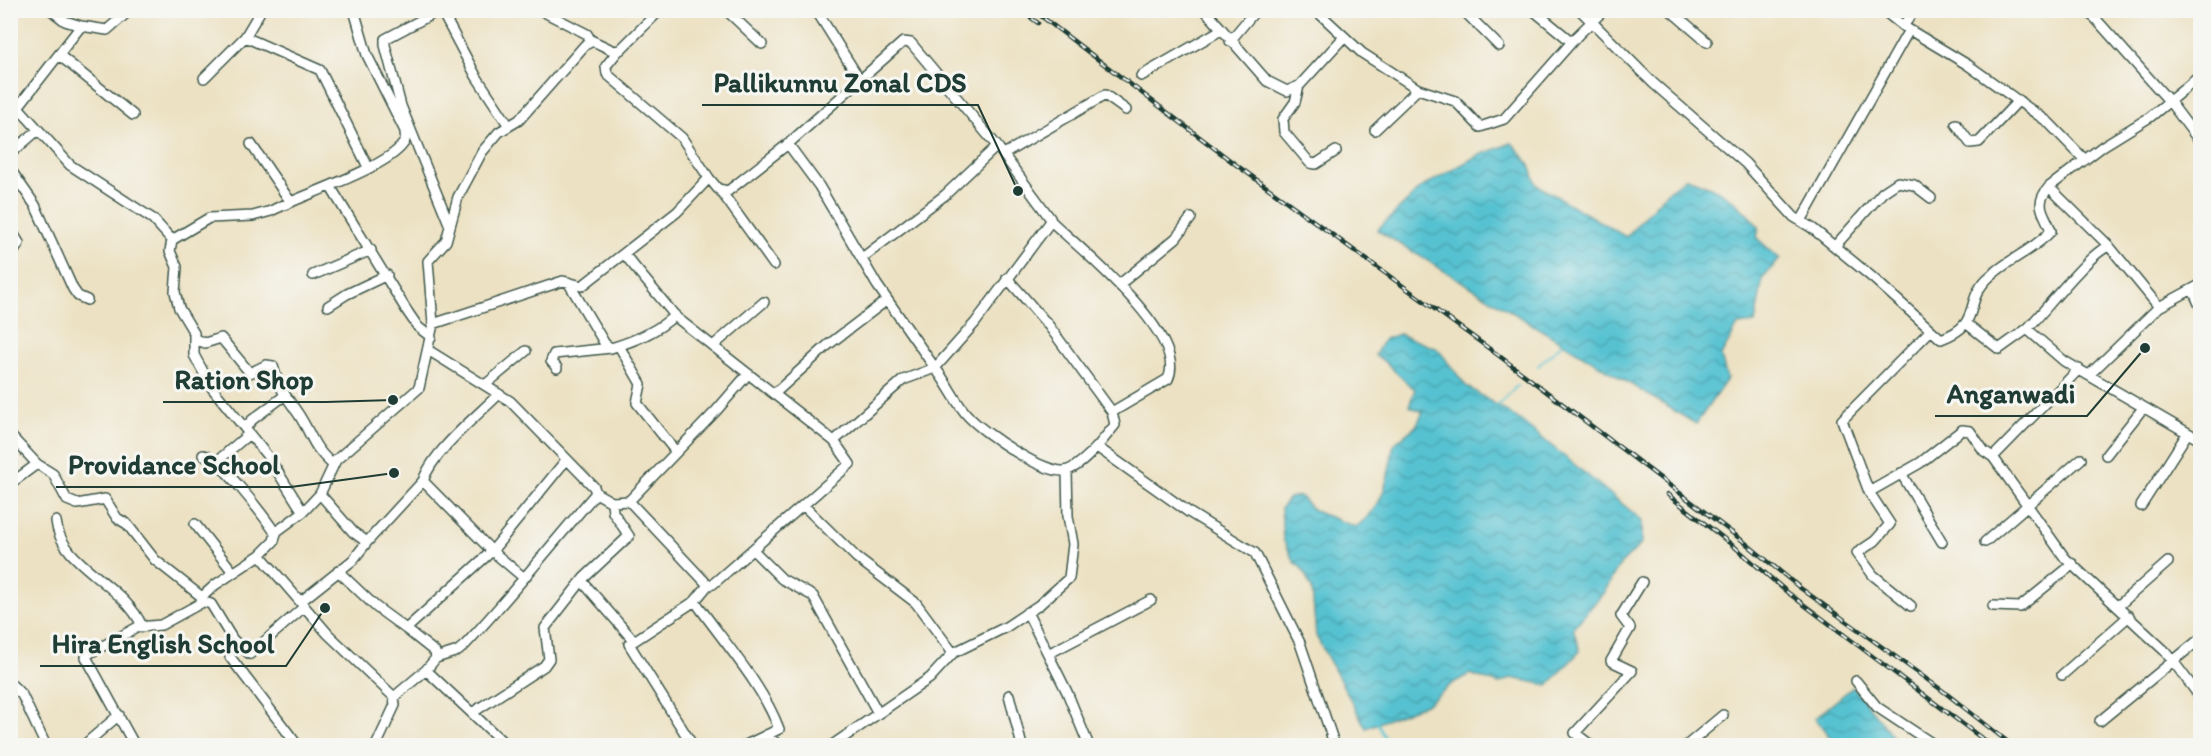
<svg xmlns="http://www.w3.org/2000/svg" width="2211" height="756" font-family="Itim,sans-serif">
<defs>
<pattern id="water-waves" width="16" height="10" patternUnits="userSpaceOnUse" patternTransform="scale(1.5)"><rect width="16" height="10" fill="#57c2d1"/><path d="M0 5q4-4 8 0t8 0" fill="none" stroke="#479faa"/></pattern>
</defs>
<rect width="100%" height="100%" fill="#f6f6f2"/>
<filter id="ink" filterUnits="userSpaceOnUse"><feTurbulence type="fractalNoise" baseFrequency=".0167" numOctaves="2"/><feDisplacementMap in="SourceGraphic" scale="12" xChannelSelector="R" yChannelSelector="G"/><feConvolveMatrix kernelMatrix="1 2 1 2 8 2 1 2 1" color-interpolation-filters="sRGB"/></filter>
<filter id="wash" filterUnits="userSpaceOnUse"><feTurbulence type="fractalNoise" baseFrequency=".008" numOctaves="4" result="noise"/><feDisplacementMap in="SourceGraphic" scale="24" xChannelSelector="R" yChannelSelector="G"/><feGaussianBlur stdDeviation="1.35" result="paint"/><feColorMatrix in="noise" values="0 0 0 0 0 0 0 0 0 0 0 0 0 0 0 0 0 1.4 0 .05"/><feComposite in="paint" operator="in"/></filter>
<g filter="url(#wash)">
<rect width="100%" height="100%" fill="#ece1c2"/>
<path fill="url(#water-waves)" stroke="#3b8082" stroke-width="1.5" d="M1512,143L1529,163L1537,185L1626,237L1666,193L1686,178C1721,189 1735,199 1759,227L1757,238L1780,259L1763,277L1755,323L1738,325L1721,356L1727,379L1696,424L1377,230L1422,187L1477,156Z
M1399,334L1438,349L1466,386L1520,420L1642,520V543L1618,567L1605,591L1573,628L1580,651L1548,685L1511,678L1499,684L1470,674L1453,683L1428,703L1366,728L1316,636L1312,589L1303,570L1294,561L1283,539L1281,508L1289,498L1300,496L1314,511L1356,527C1387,503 1387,480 1394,444L1416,426L1423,412L1409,406L1415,389C1400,379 1391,364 1375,355L1384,339Z
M1853,687L1896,740L1889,745H1836L1815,718Z"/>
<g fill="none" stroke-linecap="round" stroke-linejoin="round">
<path stroke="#57c2d1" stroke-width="2" d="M1538,366L1564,342
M1496,407L1517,386
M1377,722L1389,746"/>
</g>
</g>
<g filter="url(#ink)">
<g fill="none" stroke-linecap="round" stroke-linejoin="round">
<defs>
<path id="street" d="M51,10L65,21L81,26
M261,10L245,37L320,70L368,167
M440,10L385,39V45L401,106L450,226
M441,10L476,76L509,126
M540,10L587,34L591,41
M726,10L762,44
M816,10L860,80L903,42L911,43L997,146L1050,218L1051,221L975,323L935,368C948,383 955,403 969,417C983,432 1048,478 1068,470C1079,466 1089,455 1097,447L1190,513L1255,553L1300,643L1335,746
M1205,10L1267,81L1287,91L1299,86L1343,38
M1322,10L1320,14L1362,53L1418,89L1455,101L1480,127L1504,119L1578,35L1604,10
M1463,10L1499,46
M1533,10L1572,42
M1580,10L1653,83L1745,163L1794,217L1812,228L1873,278L1941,339C1983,324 1963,303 1987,279C2006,260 2033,251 2051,231C2045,212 2033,206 2049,187L2103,146L2150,117L2200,76
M1670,10L1707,42
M1883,10L1903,26L1968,65L2048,122L2085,160
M2085,10L2095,18L2170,102L2200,142
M10,13L14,10
M1903,26L1915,10
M1230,41L1256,10
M59,55L133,115
M1141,76L1221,30
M204,78L245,37
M1299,86L1295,102L1283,119L1284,132L1310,163L1316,164L1336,151
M18,107L70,165L153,219L172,240L209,218L253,216L271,211C302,195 385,169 403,144C407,140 405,136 405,131L367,55L354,10
M10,113L18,107L81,26L107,30L130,10
M1956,124L1970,143L1979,142L2019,100
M1375,130L1418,89
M251,144L290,201
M788,144L819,186L877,285L935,368L903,380L834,441
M10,154L38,130
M1004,154L1105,95L1126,110
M10,169L35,205L73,289L78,296L87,300
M709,178L718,189L728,191L788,144L860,80
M330,186L407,311L418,327L431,337
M2049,187L2109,246
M720,190L774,265
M1051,221C1080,249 1189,336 1168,379L1112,412
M1801,221L1909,30
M10,228L19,243L10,258
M172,240L170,251L177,267L175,292L179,308L194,333V355L212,388L269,458L303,512
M1835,246L1883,192L1898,182L1914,185L1931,198
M624,254L677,318L834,441L850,464L713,584L708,585L695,601L634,641
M862,258L945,195L997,146
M313,275L371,250
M1007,278L1049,326L1112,412L1115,425L1097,447
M568,282L605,344L611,348C634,341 657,332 675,315
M1120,284L1176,238L1191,218
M2193,290L2200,306
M328,306L347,294L387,275
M433,324L428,261L446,241L458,197L482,152L499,132L519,120L585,45L593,41L614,51L620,50L660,10
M1967,324L1999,349L2027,329L2064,361L2200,440
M2027,329C2045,311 2089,253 2109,246L2159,307
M195,339L205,343L221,338L250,373L266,365L273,366C280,391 285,394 299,415C313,437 312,446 333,465
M619,346L641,384L637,403L676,452
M713,346L764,302
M428,350L510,401L594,487L596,493L612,502L629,501L716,411L748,374
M557,368L551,361L554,354L611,348
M2089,375L2159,307L2200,285
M485,385L526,351
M774,394L828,345L887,300
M245,428L252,420L284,396
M10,435L37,464L53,474L67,500L77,504L105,499L117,518L127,524L155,560L202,597
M203,455C219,456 266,519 276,534
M2106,455L2143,408
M1993,457L2065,558L2167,653L2200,697
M216,462L249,434
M1901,473L1942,542
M423,481C433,451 476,417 499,394
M10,484L37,464
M1869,492L1920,463L1962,430L1970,431L1984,451L1993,457L2079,369
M629,501L708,585
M804,506L857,558L916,603L953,653
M2141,506L2187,434
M56,521C60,565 123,583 142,626
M195,524L233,572
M367,542L423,481L492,551L566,460
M1985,542L2081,459
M753,550L782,579L813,596L878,713
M260,555L328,634L394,697L395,705L376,746
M338,571L376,607L406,629
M582,581L634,641L629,644L693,746
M201,601L211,604L233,640L250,654L304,607
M695,601C722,640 763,685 779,729L744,746
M300,602L353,560L367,542L353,532L320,494L336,460L419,388L433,324L563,281L582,286L677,212L709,178L682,138L607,74L606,66L618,51
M1911,606L1873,575L1857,553L1875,541L1890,524L1869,492L1842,420L1930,331
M1993,606L2020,607L2073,564
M2118,606L2168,562
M1027,612L1067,692L1089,746
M1048,654L1151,600
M230,657L298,746
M436,658L458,651L465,645C511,596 552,544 596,493
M2062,675L2129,616
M1856,681L1877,707L1936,746
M12,685L22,695L46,746
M1009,695L1022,746
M394,697L426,670
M472,713L544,666L549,659L545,628L584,578L629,536L613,512L612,502
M2100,721L2200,639
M766,735L780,746
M83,746L119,715
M135,746L86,657L88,654L138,627L161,625L201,603L202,597L215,585L260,555L274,541L276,532L303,512L320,494
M507,746L426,670L436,658L435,652L406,629L492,551L523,577
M831,746L930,678L953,653L1006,627L1039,605L1069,578L1073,544L1068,516L1067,471
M1592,746L1575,733L1632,671L1611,661L1630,628L1621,616L1642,582
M1686,746L1723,715"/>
</defs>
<use href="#street" stroke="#3e5649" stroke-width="12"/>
<use href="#street" stroke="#fff" stroke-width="9"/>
<defs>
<path id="rail" d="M1021,10L1038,23
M1033,10L1235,164L1498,355L1743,541L1799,587L1943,691L2013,746
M1667,494L1736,548L1787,592L1992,746"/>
</defs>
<use href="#rail" stroke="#1f3d34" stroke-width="4.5"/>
<use href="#rail" stroke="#f6f6f2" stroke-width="2" stroke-dasharray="7" stroke-linecap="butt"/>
</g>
</g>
<path fill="none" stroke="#1f3d34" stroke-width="2" d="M1018 191L978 105H702M393 400L326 402H163M2145 348L2087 416H1935M394 473L291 487H56M325 608L286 666H40"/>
<g fill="#1f3d34" stroke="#f6f6f2" stroke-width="2">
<circle cx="1018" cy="191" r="6"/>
<circle cx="393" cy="400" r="6"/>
<circle cx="2145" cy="348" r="6"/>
<circle cx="394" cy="473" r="6"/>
<circle cx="325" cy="608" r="6"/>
</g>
<g font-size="27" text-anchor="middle" font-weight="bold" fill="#1f3d34" stroke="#f6f6f2" stroke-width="6" stroke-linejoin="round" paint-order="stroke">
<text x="840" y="92">Pallikunnu Zonal CDS</text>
<text x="244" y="389">Ration Shop</text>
<text x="2011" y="403">Anganwadi</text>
<text x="174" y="474">Providance School</text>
<text x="163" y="653">Hira English School</text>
</g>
<rect width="2211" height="756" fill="none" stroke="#f6f6f2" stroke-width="36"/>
</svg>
